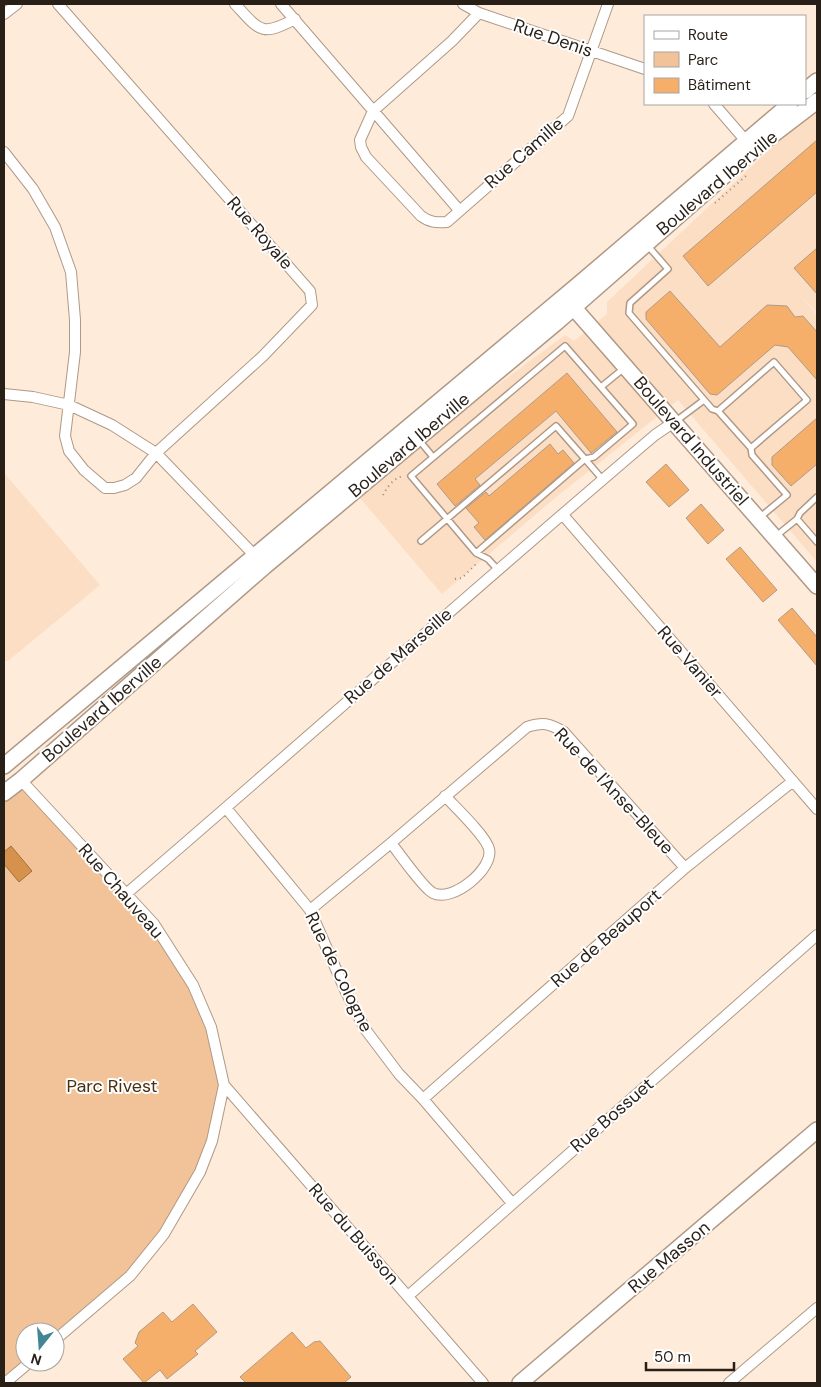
<svg xmlns="http://www.w3.org/2000/svg" width="821" height="1387" font-family="'DM Sans',sans-serif">
<rect width="100%" height="100%" fill="#feebda"/>
<path fill="#fcdec4" d="M817,105V313L798,293L817,315V562L678,400L555,498L442,594L354,491L565,335L574,341L607,314V302Z
M4,473L100,585L8,661H4Z"/>
<path fill="#f2c398" d="M21,780L154,925L193,984L221,1066L220,1106L201,1169L132,1274L55,1341V1332H25V1362L4,1383V793Z"/>
<path fill="#d6914c" stroke="#a26f3c" d="M11,846L32,871L19,882L4,864V852Z"/>
<path fill="#f6af6b" stroke="#b09a86" d="M817,140V192L708,286L683,256Z
M817,248V294L794,268Z
M670,291L720,347L767,305L787,306L795,317L803,316L817,332V380L788,347L775,345L717,395L710,394L646,319V312Z
M567,373L617,432L591,453L556,411L475,479L480,485L455,506L437,484Z
M817,418V464L791,486L772,465V457Z
M550,444L558,454L563,450L574,463L485,540L474,527L479,523L466,508L486,492L489,496Z
M666,464L689,490L669,507L646,482Z
M701,504L724,530L708,544L686,518Z
M740,547L777,590L763,602L726,559Z
M792,608L817,637V666L778,620Z
M193,1304L217,1332L195,1351L198,1354L167,1379L160,1370L144,1383L123,1359L138,1346L135,1343L139,1332L163,1312L172,1322Z
M292,1332L306,1348L314,1342L320,1341L351,1377L344,1383H246L240,1377Z"/>
<g fill="none" stroke-linecap="round" stroke-linejoin="round">
<defs>
<path id="lane" d="M648,246L668,269L630,303L629,313L712,409L718,411L751,448L752,455L787,495L759,518
M601,387L623,369
M718,411L774,362L807,400L751,448
M676,421L704,400
M419,440L433,457
M797,519L817,542
M776,536L797,519L800,513L817,497
M421,541L556,426L585,459L594,457L633,424L565,346L411,476L476,553L488,559L498,570
M476,553L585,459L603,480"/>
<path id="street" d="M235,4C260,31 261,37 295,19
M281,4L459,210
M463,4L479,13L645,69
M479,13L452,41L373,111L360,140L361,147L366,157L421,216C429,222 436,223 447,222L568,116L608,4
M4,14L17,4
M714,104L746,141
M4,152L33,189L55,227L71,272L75,320V352L65,436L69,451L84,470L105,488H114L125,485L136,478L156,453L263,356L312,305L310,291L58,4
M4,394L33,397L69,405L112,425L156,453L259,560
M563,515L817,809
M21,780L154,924L193,985L211,1027L224,1085L212,1141L200,1172L164,1234L130,1276L55,1340
M226,808L310,910L346,992L365,1029L399,1074L423,1099L512,1203
M391,843C399,853 424,889 433,893C452,903 494,869 489,849C486,836 455,807 445,796
M126,894C303,742 477,586 655,435L674,422
M310,910L391,843L527,727C543,722 549,723 564,732L685,868
M224,1085L483,1383
M423,1099L685,868L793,781
M408,1296L817,935
M5,1383L30,1362
M729,1383L817,1308"/>
<path id="secondary" d="M805,91L817,81
M567,300L817,586
M4,766L578,285L790,104
M4,793L21,780L265,566L557,322L758,146L817,101
M520,1383L817,1130"/>
</defs>
<use href="#lane" stroke="#af9986" stroke-width="8"/>
<use href="#street" stroke="#af9986" stroke-width="12"/>
<use href="#secondary" stroke="#af9986" stroke-width="18"/>
<path stroke="#9a8b7f" stroke-width="2" stroke-dasharray="1 4" stroke-linecap="butt" d="M715,203L747,175
M383,495C387,487 394,478 403,476
M455,579L462,578L478,562"/>
<use href="#lane" stroke="#fff" stroke-width="5"/>
<use href="#street" stroke="#fff" stroke-width="10"/>
<use href="#secondary" stroke="#fff" stroke-width="15"/>
</g>
<g text-anchor="middle" stroke-width="4" stroke-linejoin="round" paint-order="stroke">
<g font-size="18" fill="#281f17" stroke="#fff">
<text transform="translate(553 38) rotate(19)" y="6">Rue Denis</text>
<text transform="translate(524 153) rotate(-41)" y="6">Rue Camille</text>
<text transform="translate(717 183) rotate(-40)" y="6">Boulevard Iberville</text>
<text transform="translate(260 233) rotate(49)" y="6">Rue Royale</text>
<text transform="translate(691 441) rotate(49)" y="6">Boulevard Industriel</text>
<text transform="translate(409 445) rotate(-40)" y="6">Boulevard Iberville</text>
<text transform="translate(398 656) rotate(-41)" y="6">Rue de Marseille</text>
<text transform="translate(690 662) rotate(49)" y="6">Rue Vanier</text>
<text transform="translate(102 709) rotate(-41)" y="6">Boulevard Iberville</text>
<text transform="translate(614 791) rotate(47)" y="6">Rue de l'Anse-Bleue</text>
<text transform="translate(121 891) rotate(49)" y="6">Rue Chauveau</text>
<text transform="translate(606 938) rotate(-41)" y="6">Rue de Beauport</text>
<text transform="translate(339 972) rotate(64)" y="6">Rue de Cologne</text>
<text transform="translate(612 1115) rotate(-41)" y="6">Rue Bossuet</text>
<text transform="translate(354 1234) rotate(49)" y="6">Rue du Buisson</text>
<text transform="translate(669 1257) rotate(-40)" y="6">Rue Masson</text>
</g>
<g font-size="18" fill="#4b2f11" stroke="#fff">
<text x="112" y="1092">Parc Rivest</text>
</g>
</g>
<rect width="821" height="1387" fill="none" stroke="#281f17" stroke-width="10"/>
<rect x="644" y="15" width="162" height="90" fill="#ffffff" stroke="#a9a5a2"/>
<rect x="654" y="31" width="25" height="8" fill="#ffffff" stroke="#a9a5a2"/>
<text x="688" y="40" font-size="15" fill="#281f17">Route</text>
<rect x="654" y="52" width="25" height="15" fill="#f2c398" stroke="#a9a5a2"/>
<text x="688" y="65" font-size="15" fill="#281f17">Parc</text>
<rect x="654" y="78" width="25" height="15" fill="#f6af6b" stroke="#a9a5a2"/>
<text x="688" y="90" font-size="15" fill="#281f17">Bâtiment</text>
<g transform="translate(40 1347) rotate(197)"><circle r="24" fill="#ffffff" stroke="#a9a5a2"/>
<path d="M0-4L9 19L0 12L-9 19Z" fill="#428694"/>
<text y="-8" font-size="14" font-weight="bold" text-anchor="middle" fill="#281f17">N</text>
</g>
<path d="M646 1362v8h88v-8" fill="none" stroke="#281f17" stroke-width="2.5"/>
<text x="654" y="1362" font-size="15" fill="#281f17" stroke="#ffffff" stroke-width="4" paint-order="stroke">50 m</text>
</svg>
